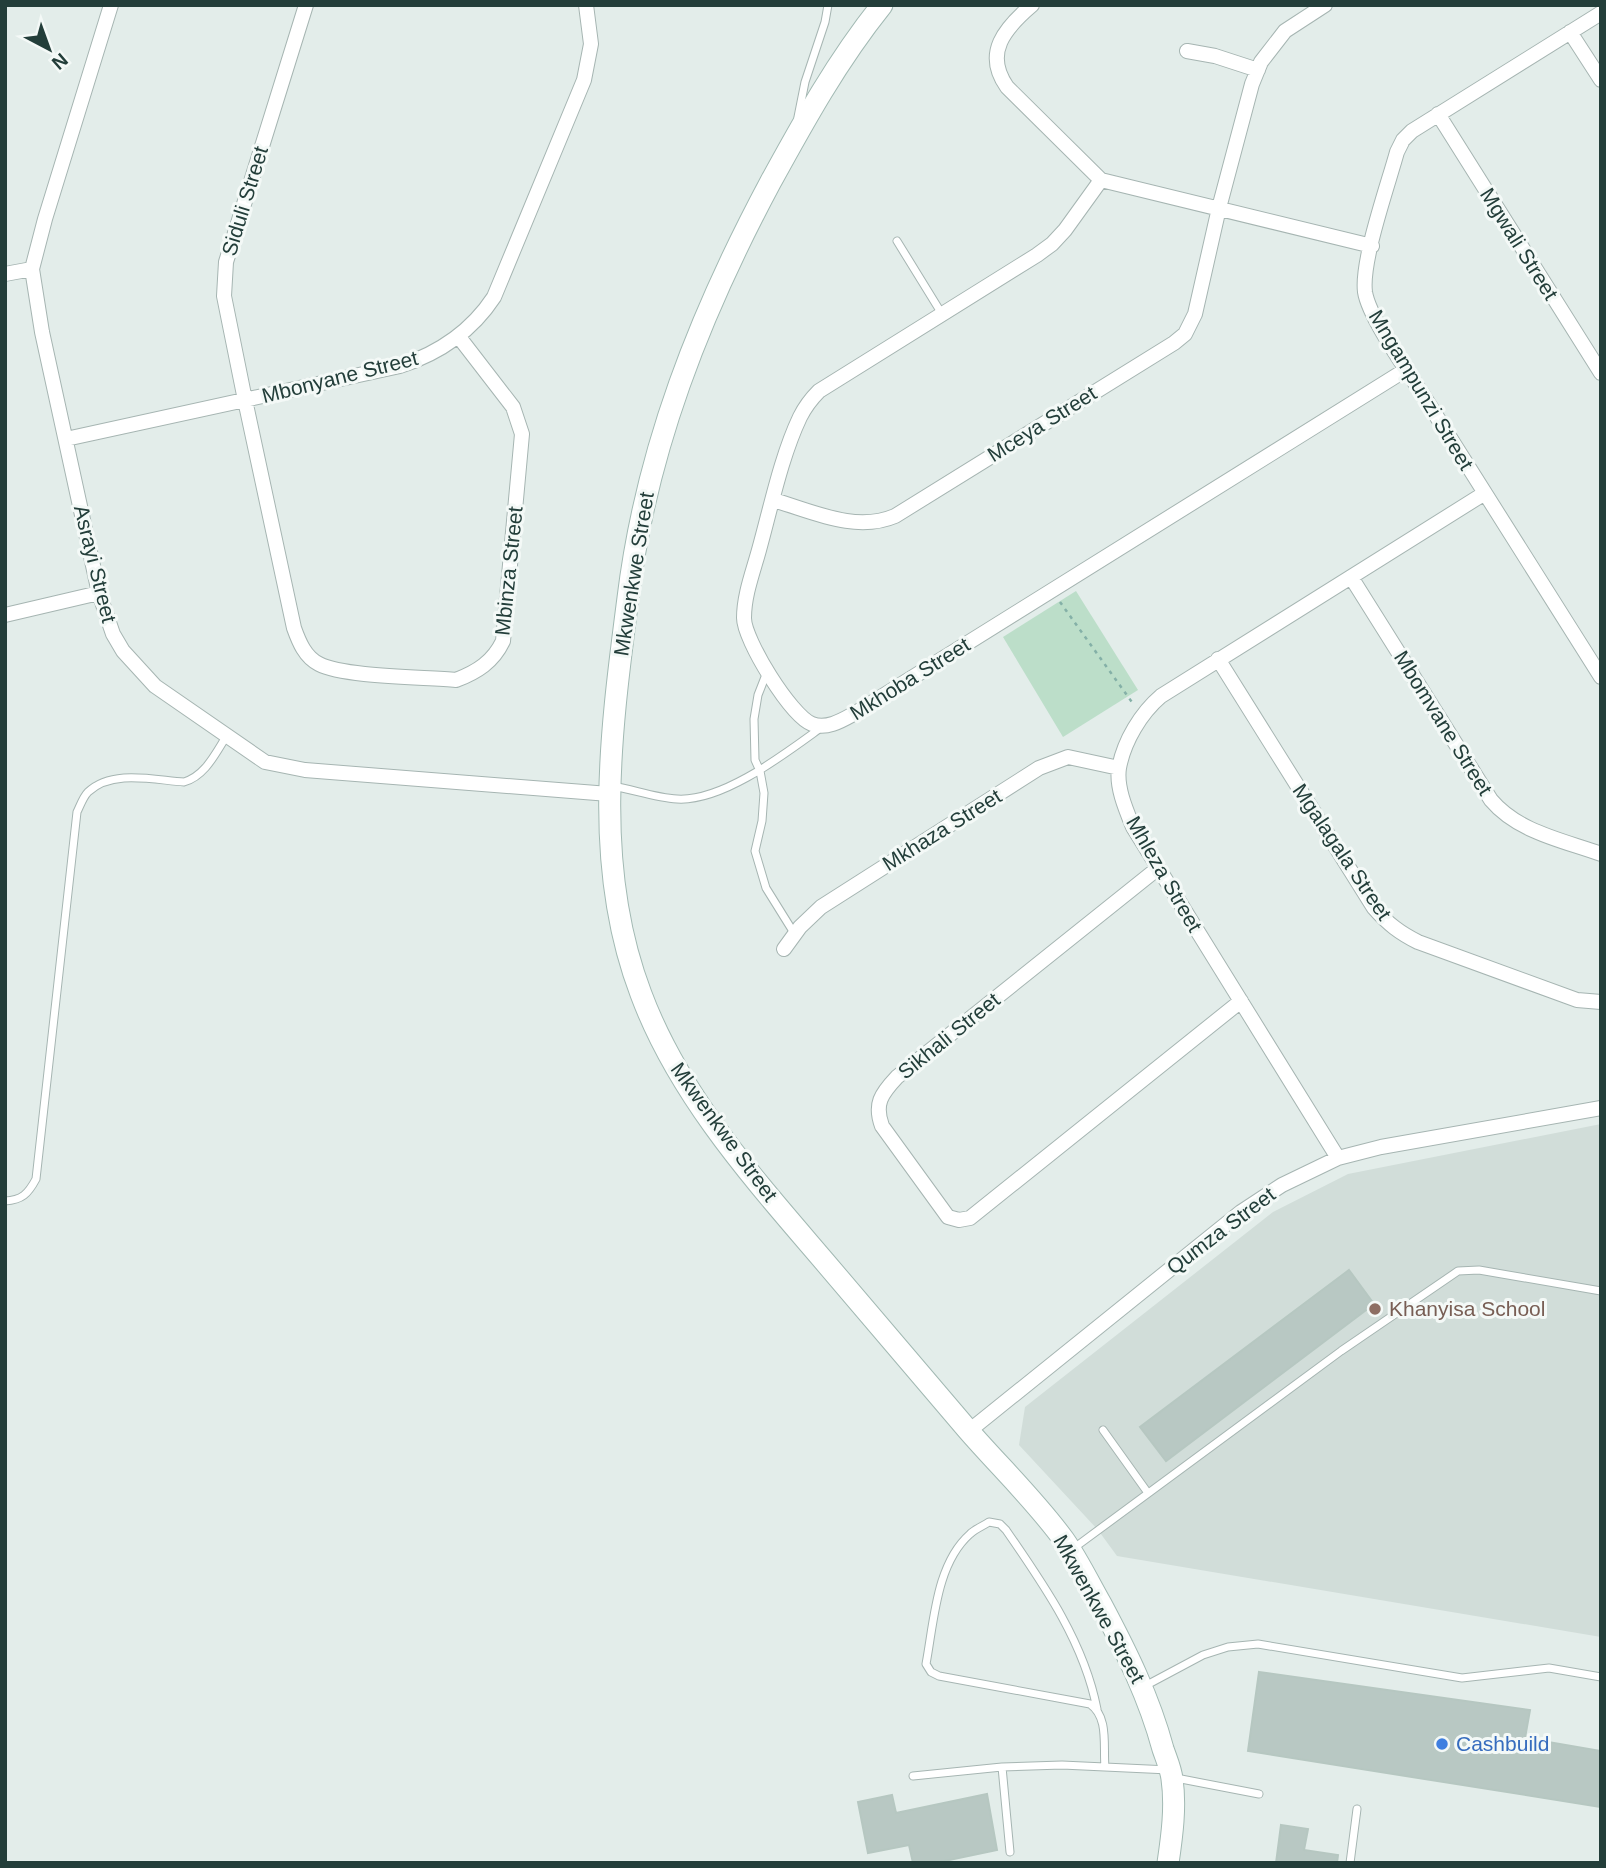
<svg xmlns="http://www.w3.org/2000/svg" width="1606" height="1868" font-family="Arial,sans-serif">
<rect width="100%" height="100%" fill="#e3edea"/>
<path fill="#d1ddd9" d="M1601,1124V1637L1117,1556L1098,1530L1019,1445L1025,1407L1273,1212L1348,1174Z"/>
<path fill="#bcdec9" d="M1076,591L1138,690L1063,737L1003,637Z"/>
<path fill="#b8c8c3" stroke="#b6c7c1" stroke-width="2" d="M1349,1270L1374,1304L1166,1461L1140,1427Z
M1259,1672L1530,1710L1525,1738L1601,1751V1807L1248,1751Z
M987,1794L997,1850L935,1863H913L909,1845L868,1853L858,1802L892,1795L896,1813Z
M1281,1825L1308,1829L1304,1850L1338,1855L1337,1863H1276Z"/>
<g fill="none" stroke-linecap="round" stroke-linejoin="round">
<defs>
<path id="lane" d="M798,117L805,82L825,22L828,5
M897,241L942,314
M767,672L758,695L754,719L755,760L760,771L764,793L762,821L755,851L766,888L794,933
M613,786C635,790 656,798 677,799C723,802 786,753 822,727
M5,1201C22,1200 28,1194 36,1179L77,812C80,806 83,797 88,792C112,769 154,780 184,782C205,776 215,754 226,737
M1103,1430L1148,1493
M1074,1548L1341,1351L1458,1271L1479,1270L1601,1291
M1143,1687L1203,1655L1228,1647L1258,1644L1462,1678L1549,1668L1601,1677
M1097,1709C1084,1642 1044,1585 1006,1530L1000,1524L989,1522C983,1526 975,1529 970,1534C936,1564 934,1622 926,1664L931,1672L939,1676L1090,1704C1109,1717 1103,1746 1105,1767
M1002,1767L1010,1852
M913,1776L1002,1767L1062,1765L1169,1770
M1176,1778L1259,1794
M1350,1863L1357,1809"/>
<path id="street" d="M111,5L45,219L32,269L42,332L99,593L113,634L123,651L155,686L265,762L305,770L609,794
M306,5L226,262L224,296L245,400L294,628C299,642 305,657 319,664C344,677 424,677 456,680C477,672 493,662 503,641L522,434L513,407L459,337
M1032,5C1005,28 983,53 1007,87L1101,180L1372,246
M1601,13L1412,131L1403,140L1397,152C1388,185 1361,261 1365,292C1369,318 1409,373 1425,398C1483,491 1542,584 1601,677
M1570,32L1601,80
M1187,51L1215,56L1258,70
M1438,114L1601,373
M1101,180L1065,230L1052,244L1037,255L819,391C811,399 805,407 800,417C781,457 771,507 759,550C753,572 744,595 744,618C744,640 791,716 812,724C828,730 844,719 857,712L1407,369
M5,274L32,269
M66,439L400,366C440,353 471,332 494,297L584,80L591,44L586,5
M773,500C812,511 855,533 895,516L1174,343L1185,334L1195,314L1219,208L1252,84L1261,62L1285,31L1325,5
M1351,577L1491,800C1518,832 1562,840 1601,854
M5,615L99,593
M1218,659L1374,908C1388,924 1400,933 1418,942L1577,1000L1601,1002
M1157,869L897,1077C881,1094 874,1104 882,1126L948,1217L959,1220L970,1218L1241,1001
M784,949L800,927L821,907L1039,768L1068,757L1119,768
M1338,1158L1133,827C1126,810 1116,787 1119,768C1124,741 1141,713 1161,696L1485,493
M969,1431L1241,1212L1282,1185L1338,1158L1381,1147L1601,1108"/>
<path id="secondary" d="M882,5C837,61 804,121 770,183C700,314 646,450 628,598C611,730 592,866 641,994C679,1096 754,1179 824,1261C872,1317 919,1373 967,1429C999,1466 1035,1500 1064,1540C1078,1560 1089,1583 1101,1604C1126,1651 1149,1697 1163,1749C1166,1758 1171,1769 1172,1779C1176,1806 1172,1836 1168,1863"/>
</defs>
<use href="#lane" stroke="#a6b5b2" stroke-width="9"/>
<use href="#street" stroke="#a6b5b2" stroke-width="16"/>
<use href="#secondary" stroke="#a2b9b3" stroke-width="23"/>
<path stroke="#84b0a7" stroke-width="2.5" stroke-dasharray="3.5 5" stroke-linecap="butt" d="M1060,602L1134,705"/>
<use href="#lane" stroke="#fff" stroke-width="7"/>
<use href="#street" stroke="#fff" stroke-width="14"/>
<use href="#secondary" stroke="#fff" stroke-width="21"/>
</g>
<circle fill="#8d6e63" stroke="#f4f9f7" stroke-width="2.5" cx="1375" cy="1309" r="7"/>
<circle fill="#3f7fe0" stroke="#f4f9f7" stroke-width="2.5" cx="1442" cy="1744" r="7"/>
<g text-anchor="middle" stroke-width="6" stroke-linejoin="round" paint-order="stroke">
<g font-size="21" fill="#233e3a" stroke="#f4f9f7">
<text transform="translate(245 201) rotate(-73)" y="7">Siduli Street</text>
<text transform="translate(1519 244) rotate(58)" y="7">Mgwali Street</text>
<text transform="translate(340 377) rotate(-14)" y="7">Mbonyane Street</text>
<text transform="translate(1421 390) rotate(59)" y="7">Mngampunzi Street</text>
<text transform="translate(1042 424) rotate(-32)" y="7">Mceya Street</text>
<text transform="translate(95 564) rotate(76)" y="7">Asrayi Street</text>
<text transform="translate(509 571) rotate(-84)" y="7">Mbinza Street</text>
<text transform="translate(634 574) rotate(-81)" y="7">Mkwenkwe Street</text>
<text transform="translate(910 679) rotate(-32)" y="7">Mkhoba Street</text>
<text transform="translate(1443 723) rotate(58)" y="7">Mbomvane Street</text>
<text transform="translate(942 830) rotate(-32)" y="7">Mkhaza Street</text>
<text transform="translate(1342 852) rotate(56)" y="7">Mgalagala Street</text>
<text transform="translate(1164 874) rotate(60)" y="7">Mhleza Street</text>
<text transform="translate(949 1036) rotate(-39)" y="7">Sikhali Street</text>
<text transform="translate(724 1132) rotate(54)" y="7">Mkwenkwe Street</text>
<text transform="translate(1221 1231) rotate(-37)" y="7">Qumza Street</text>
<text transform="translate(1099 1609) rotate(61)" y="7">Mkwenkwe Street</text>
</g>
<g font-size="21" fill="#785e54" stroke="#f4f9f7" text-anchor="start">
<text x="1389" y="1316">Khanyisa School</text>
</g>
<g font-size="21" fill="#366cbe" stroke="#f4f9f7" text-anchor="start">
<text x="1456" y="1751">Cashbuild</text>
</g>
</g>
<rect width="1606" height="1868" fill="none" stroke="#233e3a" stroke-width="14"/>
<g transform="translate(49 49) rotate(139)" stroke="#f4f9f7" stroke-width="5" paint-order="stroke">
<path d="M0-5L12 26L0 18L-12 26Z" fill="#233e3a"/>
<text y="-10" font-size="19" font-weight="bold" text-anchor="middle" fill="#233e3a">N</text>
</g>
</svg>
